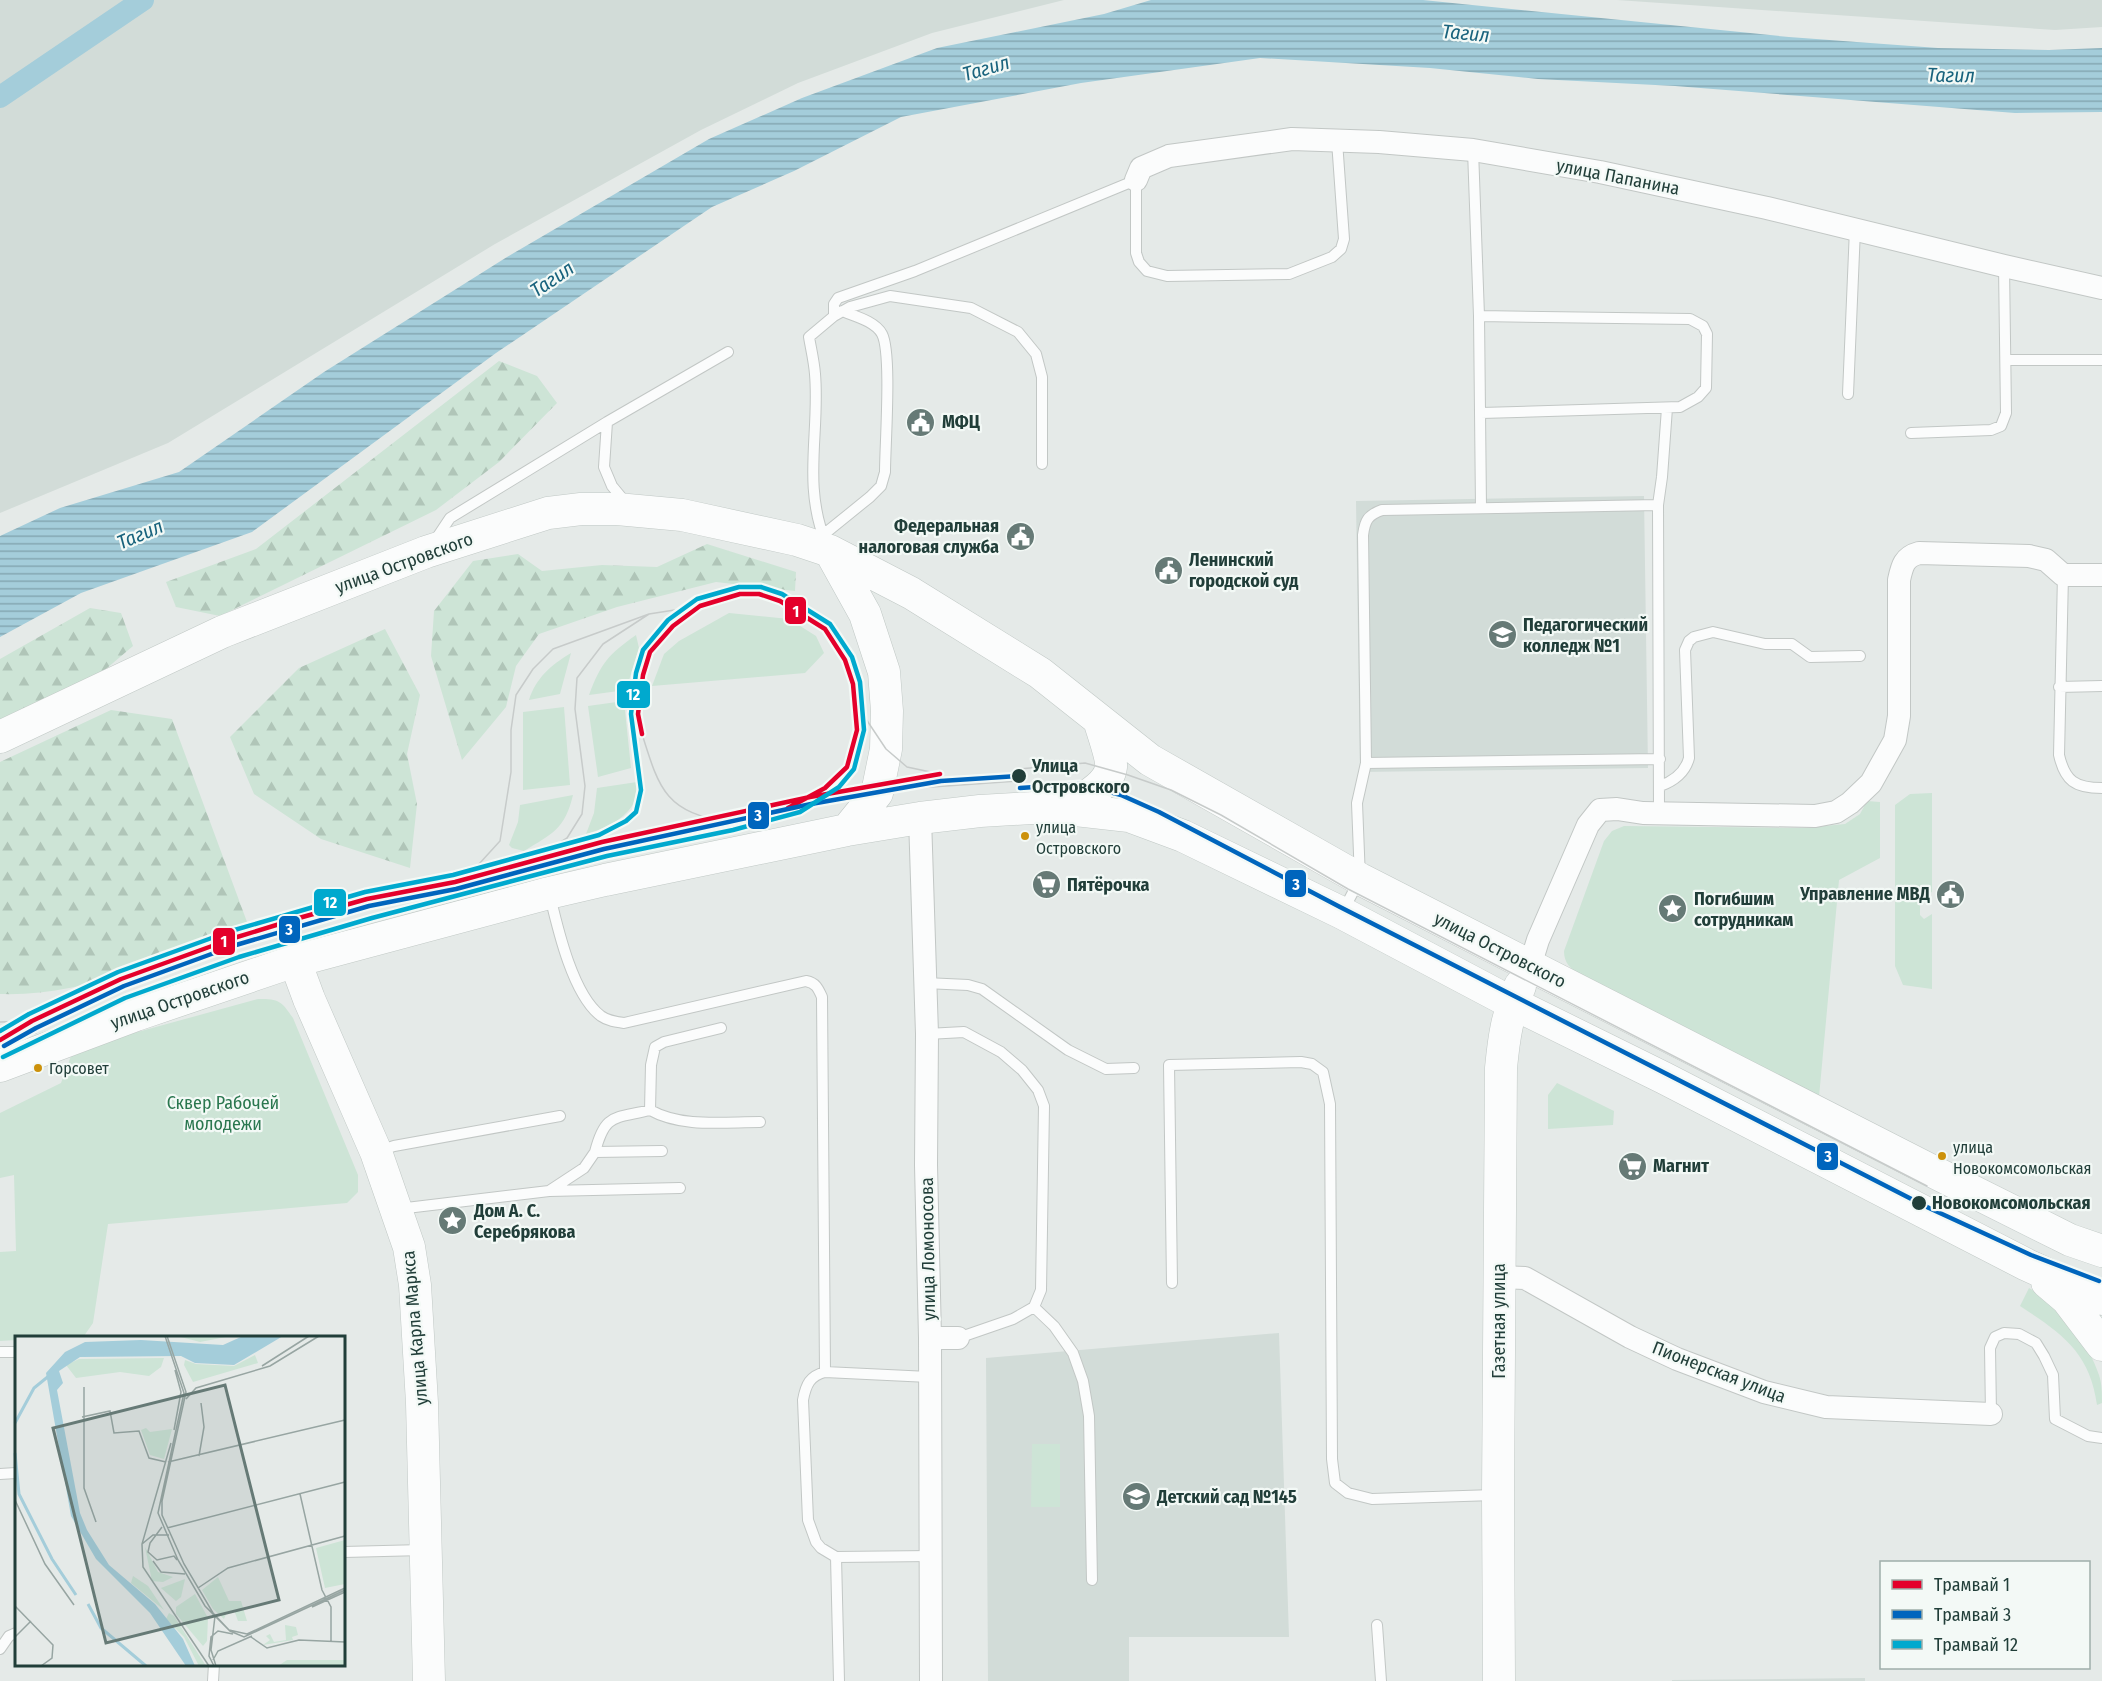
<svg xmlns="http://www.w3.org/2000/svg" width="2102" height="1681" font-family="'Fira Sans Condensed',sans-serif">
<defs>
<pattern id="forest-firs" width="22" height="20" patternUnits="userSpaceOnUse" patternTransform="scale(1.5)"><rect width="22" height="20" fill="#cde4d6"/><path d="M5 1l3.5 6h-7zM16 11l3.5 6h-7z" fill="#b0c5b8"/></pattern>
<pattern id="water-rules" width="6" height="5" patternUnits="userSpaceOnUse" patternTransform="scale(1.5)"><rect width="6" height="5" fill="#a4cdda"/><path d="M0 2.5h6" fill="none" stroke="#85a8b2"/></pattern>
</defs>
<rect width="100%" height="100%" fill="#e5eae8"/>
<path fill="#d2dcd8" d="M0,0H1064L932,33L798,83L701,130L495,244L168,443L0,513Z
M1617,0H2102V27L2055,30Z
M1644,496L1648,768L1360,772L1356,501Z
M1279,1333L1289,1637H1129V1681H988L986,1358Z
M1865,1678V1681H1672V1680Z"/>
<path fill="#cde4d6" d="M729,613L789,619L816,636L824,653L805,673L652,686L664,654L679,641Z
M636,635L639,648L626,690L589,695C601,663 608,655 636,635Z
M571,653L560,694L529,700C536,678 551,665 571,653Z
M624,701L631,768L598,777L588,706Z
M564,707L570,785L523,790V712Z
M637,782C636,789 636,800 632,806C622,821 603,829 586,834L594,813L597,788Z
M1932,793V892L1930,893L1927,888L1920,890V915L1924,919L1932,914V989L1903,985L1895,966V805L1910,794Z
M573,795C565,829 552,834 524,851L512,848L509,845L518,822L520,805Z
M1867,801L1880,802V858L1839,880L1819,1097L1580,975C1570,968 1564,963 1564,951L1604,841L1612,831L1624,826L1804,828L1845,824L1860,814Z
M258,999C280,999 281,1001 293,1018L358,1175V1192L347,1203L108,1224L93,1323L84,1336L16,1338V1340L0,1341V1252L16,1251L14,1175L0,1178V1113L61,1083L71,1056L123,1036Z
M1557,1083L1614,1111L1613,1125L1548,1129V1095Z
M2029,1288C2059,1306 2088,1342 2099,1375C2102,1384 2102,1393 2102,1403L2097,1405C2090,1352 2061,1333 2020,1306Z
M1032,1444H1060V1507H1031Z"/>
<path fill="url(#forest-firs)" d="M499,361L537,376L557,403L499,462L436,510L220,616L176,607L166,582L256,549Z
M707,544L796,572L795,591L716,582L617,607L539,634L516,666L506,707L462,760L431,656L434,611L473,561L518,554L542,571L602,565L657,567Z
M90,608L121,613L133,646L93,680L0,723V659Z
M385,629L420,695L407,754L417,804L410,868L321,839L254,794L230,737L299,668Z
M111,710L172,719L250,930C171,957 85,997 0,994V762Z"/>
<path fill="url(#water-rules)" d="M1151,0H1423L1789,37L1938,48L2049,50L2102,48V112L2015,113L1675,86L1538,79L1430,68L1260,58L1081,83L901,117L794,171L712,207L496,353L252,532L81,593L0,637V536L60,508L179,472L324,372L507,257L709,139L802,98L937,48L1104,14Z"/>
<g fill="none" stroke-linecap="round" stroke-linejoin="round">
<path stroke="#a4cdda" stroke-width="22" d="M0,97L143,0"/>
<defs>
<path id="lane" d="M1473,150L1479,316L1481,508
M834,316V304L838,298L915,271L1136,180V253L1139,262L1147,271L1167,276L1289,274L1332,257L1341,249L1344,239L1337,141
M1479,316L1690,319L1703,326L1707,334L1706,388L1698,397L1680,407L1481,413
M2006,360H2102
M1848,394L1855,229
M1911,433L1991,430L2001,426L2006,413L2004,266
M626,503L612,486L604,467L607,422L728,352
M823,535L870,497L881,486L885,472C885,445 892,353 882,334C875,321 854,316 842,311
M434,542L450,518L607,422
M826,543C802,485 820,432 815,374C814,361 811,349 809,337L834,316L850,307L890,296L971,308L1018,332L1036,354L1042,377V464
M2063,575L2059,755C2065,781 2075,788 2102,788
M2059,687L2102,686
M1366,763L1660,759
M1660,786C1674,781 1685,773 1689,758L1685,650L1689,641L1694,637L1713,632L1765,644H1792L1810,657L1860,656
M1659,814L1658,505L1662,477L1667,408
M550,896C558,930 573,995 601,1016C608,1021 616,1022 624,1023L806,981C816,983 818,988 822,997L825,1372
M1343,911L1360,879L1357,803L1366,763L1363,535C1365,520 1368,515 1382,510L1658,505
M925,983L968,985L982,989L1068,1050L1106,1069L1134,1068
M927,1034L964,1032L1001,1052L1022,1070L1038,1090L1044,1106L1041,1290L1034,1307
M650,1110L651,1065L655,1047L664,1042L721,1028
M379,1151L394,1146L560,1116
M595,1152C605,1113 614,1119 650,1110C682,1128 724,1122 760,1122
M549,1191L680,1188
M398,1209L549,1191L584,1168L595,1152L662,1151
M1172,1283L1169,1065L1301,1062L1312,1064L1323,1072L1330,1104L1332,1459L1335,1483L1348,1493L1372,1499L1494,1495
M958,1338L1013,1319L1034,1307L1054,1326L1073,1353L1083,1381L1089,1416L1092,1580
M0,1352H16
M929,1377L825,1372C810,1376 806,1384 803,1400L808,1520L816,1542L821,1548L836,1557L931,1556
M1991,1414L1990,1348L1995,1337L2004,1333L2019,1334L2036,1343L2044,1356L2053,1375L2055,1419L2088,1436L2102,1438
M0,1474L16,1473
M344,1552L423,1550
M836,1557L839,1681
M1377,1625L1381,1681
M0,1649L9,1636L16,1633
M213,1681L214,1664"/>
<path id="street" d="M1136,180L1141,168L1169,156L1292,139L1379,142L1473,150L1600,172L1767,208L2004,266L2102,288
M920,818L927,1034L926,1165L930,1338L931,1681
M1530,966L1538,940L1588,825L1600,810L1617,809L1643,813L1815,816L1836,812L1850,803L1871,783L1895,740L1899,716V580C1902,566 1904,557 1919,553L2029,556L2046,560L2063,575H2102
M1499,1277L1525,1278L1630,1337L1677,1359L1764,1392L1826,1407L1991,1414
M930,1338H958"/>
<path id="secondary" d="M830,551L865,614L884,672L887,711L886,749L877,793L847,830
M0,737L222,632L426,552L548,513L581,509H617L682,515L797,540L830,551L911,593L1040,673L1150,760L1360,879L1932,1171L2070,1240L2102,1251
M1066,809C1080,800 1109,787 1111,767C1112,758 1102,730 1099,720
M295,961L309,999L376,1152L409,1247L415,1285L422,1403L429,1681
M0,1066L136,1015L295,961L549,893L605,880L847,830L920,818L980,811L1049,807L1129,816L1183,836L1342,913L1512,1003L1664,1078L2027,1265L2102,1299
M2047,1282L2067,1299L2102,1345
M1499,1681L1498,1495L1501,1068C1504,1037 1507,1015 1520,986"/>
</defs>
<use href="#lane" stroke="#c2c7c5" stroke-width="12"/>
<use href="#street" stroke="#c2c7c5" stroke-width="24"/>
<use href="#secondary" stroke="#c0c8c5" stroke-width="33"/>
<use href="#lane" stroke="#fbfcfc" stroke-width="10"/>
<use href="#street" stroke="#fbfcfc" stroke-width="22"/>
<use href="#secondary" stroke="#fbfcfc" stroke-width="32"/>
<path stroke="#c7cbca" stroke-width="1.5" d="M853,684L862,713L886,749L907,767L940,774
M642,734C660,792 666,812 731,823
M1019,769L1085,763L1128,775L1171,790L1221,815L1348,889L1927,1186
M779,811L903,789L1019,781
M528,863L567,838L582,814L585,786L575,709L577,678L603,644L649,614L700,606
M455,882L479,864L500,841L511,772V730L516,695L533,669L553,649L649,614
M0,1022L32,1021
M0,1036L36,1033"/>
<defs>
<path id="tram-1" d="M642,734L638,714L643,675L650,652L673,626L700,606L740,594H759L780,601L825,629L845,660L853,684L857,730L847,767L825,788L788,808
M0,1040L32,1021L121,979L234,938L299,918L367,899L455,882L602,842L810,797L940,774"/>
<path id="tram-2" d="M1020,788L1080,784L1121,795L1159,812L1340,907L1929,1208L2031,1255L2099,1281
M4,1046L36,1028L124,986L236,945L369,906L456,889L604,849L811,804L941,781L1019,776"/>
<path id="tram-3" d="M0,1031L29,1014L118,972L231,931L365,892L453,875L599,835L626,821L636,812L641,790L631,714L636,673L643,650L668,620L697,599L739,587H761L782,594L830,624L852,657L860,682L864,730L854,769L839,787L800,812L733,830L607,856L372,918L239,957L125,998L3,1057"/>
</defs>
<use href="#tram-1" stroke="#f3f9f6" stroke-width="9"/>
<use href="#tram-2" stroke="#f3f9f6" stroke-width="9"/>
<use href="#tram-3" stroke="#f3f9f6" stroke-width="9"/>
<use href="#tram-1" stroke="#e4002b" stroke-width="4.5"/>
<use href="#tram-2" stroke="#0065bd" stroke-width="4.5"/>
<use href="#tram-3" stroke="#00a9ce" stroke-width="4.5"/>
</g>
<defs>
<symbol id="civic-disc" viewBox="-11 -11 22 22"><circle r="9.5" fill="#667a76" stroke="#f3f9f6"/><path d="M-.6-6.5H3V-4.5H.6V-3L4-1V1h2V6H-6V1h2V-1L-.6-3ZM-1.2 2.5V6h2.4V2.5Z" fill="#fff"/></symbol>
<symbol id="university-disc" viewBox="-11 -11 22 22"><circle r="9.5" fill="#667a76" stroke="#f3f9f6"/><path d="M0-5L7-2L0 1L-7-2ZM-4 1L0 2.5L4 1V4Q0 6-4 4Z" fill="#fff"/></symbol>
<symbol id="supermarket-disc" viewBox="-11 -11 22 22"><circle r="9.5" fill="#667a76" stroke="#f3f9f6"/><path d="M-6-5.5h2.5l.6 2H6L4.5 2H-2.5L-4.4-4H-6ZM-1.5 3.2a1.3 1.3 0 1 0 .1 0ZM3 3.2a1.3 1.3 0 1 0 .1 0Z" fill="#fff"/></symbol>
<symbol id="sight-disc" viewBox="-11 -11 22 22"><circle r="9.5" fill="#667a76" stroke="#f3f9f6"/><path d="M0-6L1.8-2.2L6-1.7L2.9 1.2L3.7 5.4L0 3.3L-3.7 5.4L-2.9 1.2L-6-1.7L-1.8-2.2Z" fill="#fff"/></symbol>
<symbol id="school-disc" viewBox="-11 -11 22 22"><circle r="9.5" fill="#667a76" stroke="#f3f9f6"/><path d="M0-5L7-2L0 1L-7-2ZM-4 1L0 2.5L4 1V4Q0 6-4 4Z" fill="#fff"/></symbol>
</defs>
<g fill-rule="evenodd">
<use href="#civic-disc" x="904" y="406" width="33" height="33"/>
<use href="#civic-disc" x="1004" y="520" width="33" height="33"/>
<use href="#civic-disc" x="1152" y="554" width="33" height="33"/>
<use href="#university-disc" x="1486" y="618" width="33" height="33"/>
<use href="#supermarket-disc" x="1030" y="868" width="33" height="33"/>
<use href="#civic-disc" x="1934" y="878" width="33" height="33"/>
<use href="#sight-disc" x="1656" y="892" width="33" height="33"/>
<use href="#supermarket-disc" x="1616" y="1150" width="33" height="33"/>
<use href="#sight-disc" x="436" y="1204" width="33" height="33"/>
<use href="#school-disc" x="1120" y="1480" width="33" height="33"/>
</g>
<g fill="#213e39" stroke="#f3f9f6" stroke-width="2">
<circle cx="1019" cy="776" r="8"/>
<circle cx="1919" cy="1203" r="8"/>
</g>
<g fill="#cc910b" stroke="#f3f9f6" stroke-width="2">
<circle cx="1025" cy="836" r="5"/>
<circle cx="38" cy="1068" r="5"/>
<circle cx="1942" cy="1156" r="5"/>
</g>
<g text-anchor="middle" stroke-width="4.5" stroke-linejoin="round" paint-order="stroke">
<g font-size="16" fill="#213e39" stroke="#f3f9f6" text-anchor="start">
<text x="1036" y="833">улица<tspan x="1036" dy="21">Островского</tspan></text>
<text x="49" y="1074">Горсовет</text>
<text x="1953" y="1153">улица<tspan x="1953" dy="21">Новокомсомольская</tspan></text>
</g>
<g font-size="18" fill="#213e39" stroke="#f3f9f6">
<text transform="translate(1618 177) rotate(11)" y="6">улица Папанина</text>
<text transform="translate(404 563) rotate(-20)" y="6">улица Островского</text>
<text transform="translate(1500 950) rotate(27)" y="6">улица Островского</text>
<text transform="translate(180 1000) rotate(-19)" y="6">улица Островского</text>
<text transform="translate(928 1249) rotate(-91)" y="6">улица Ломоносова</text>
<text transform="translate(1499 1321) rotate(-90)" y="6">Газетная улица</text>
<text transform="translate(415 1328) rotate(-95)" y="6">улица Карла Маркса</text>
<text transform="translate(1719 1372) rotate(21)" y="6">Пионерская улица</text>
</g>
<g font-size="18" font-weight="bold" fill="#213e39" stroke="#f3f9f6" text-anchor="start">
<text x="942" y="428">МФЦ</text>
<text x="999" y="532" text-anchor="end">Федеральная<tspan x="999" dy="21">налоговая служба</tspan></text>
<text x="1189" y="566">Ленинский<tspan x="1189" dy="21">городской суд</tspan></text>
<text x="1523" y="631">Педагогический<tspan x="1523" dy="21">колледж №1</tspan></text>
<text x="1067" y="891">Пятёрочка</text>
<text x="1930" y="900" text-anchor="end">Управление МВД</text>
<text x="1694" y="905">Погибшим<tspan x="1694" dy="21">сотрудникам</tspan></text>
<text x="1653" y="1172">Магнит</text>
<text x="474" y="1217">Дом А. С.<tspan x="474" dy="21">Серебрякова</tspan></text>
<text x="1157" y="1503">Детский сад №145</text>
</g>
<g font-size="18" font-weight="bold" fill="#213e39" stroke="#f3f9f6" text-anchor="start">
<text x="1032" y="772">Улица<tspan x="1032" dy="21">Островского</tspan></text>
<text x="1932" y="1209">Новокомсомольская</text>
</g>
<g font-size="18" fill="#2a774f" stroke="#f3f9f6">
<text x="223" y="1109">Сквер Рабочей<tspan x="223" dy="21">молодежи</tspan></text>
</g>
<g font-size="20" font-style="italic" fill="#19637d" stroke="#f3f9f6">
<text transform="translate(1466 33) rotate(5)" y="7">Тагил</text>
<text transform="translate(986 68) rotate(-16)" y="7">Тагил</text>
<text transform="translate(1951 75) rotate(1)" y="7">Тагил</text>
<text transform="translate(552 279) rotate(-34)" y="7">Тагил</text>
<text transform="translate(140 534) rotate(-23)" y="7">Тагил</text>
</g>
</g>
<g transform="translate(15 1336)">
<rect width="330" height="330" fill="#e5eae8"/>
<path d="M162,0H216L185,6ZM240,19L243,27L178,46L169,29L170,24L181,28L219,30ZM149,22L146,31L134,40L105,36L61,42L51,29L64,23ZM131,92L135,96L157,93L149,123L135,119L126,94ZM330,204V248L310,252L301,212ZM203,241L214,265H226L232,285H223L219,274L212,276L209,283L198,273L187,254ZM270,289L281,291L283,299L277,301L278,304L248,309L255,304L251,300L255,298L259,306L271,304ZM272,324H330V330H263Z" fill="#cde4d6"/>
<path d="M130,211L143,236L158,241L148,246L137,245ZM118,240L133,250L149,274L116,247ZM170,243L166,261L161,265L146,252ZM180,258L193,282L192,305L188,310L161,278V271ZM154,277L159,280L191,330H184L169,301L151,283Z" fill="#cde4d6"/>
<path d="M228,0H268L219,29L180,27L166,20L65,21L44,35L48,47L42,54L65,177L72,194L94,229L140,268L168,303L180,330H171L135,277L81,223L56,180L31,37L50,16L70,6L126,4L208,9Z" fill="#a4cdda"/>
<path fill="none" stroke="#a4cdda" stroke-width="3" d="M0,87L19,52L35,39M0,117L4,158L37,223L61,259M73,268L86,292L131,330"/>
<path fill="none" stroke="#97a5a2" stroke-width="1.5" d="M150,0L169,57L143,177L163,224L190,270L215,295L229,301L330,254M152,0L171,56L147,165V179L169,228L198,277L214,294L232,298L330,252M247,30L294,0M69,51V152L81,186M171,63L181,52L255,30L304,0M67,81L95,75L99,97L124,95L134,122L151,126M159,94L166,56L160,34M156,107L127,208L128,231L194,330M184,120L189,91L186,67M153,126L330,84M285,158L307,254L316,271V305M0,164L30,228L59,269M147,191L135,207L133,216L142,224L159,220L162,224M152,192L330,146M127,208L138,199H154M138,225L146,236L170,238M183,252L213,232L330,200M0,270L38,309L37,322L26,330M297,271L330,256M200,280L196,314L201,330M0,301L16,285M236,301L252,312L284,304L330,306M198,324L203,315L237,300M199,330L194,320L196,301L203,295L218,298"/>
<path fill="#667a76" fill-opacity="0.15" stroke="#667a76" stroke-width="3" d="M210,49L264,264L91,307L38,92Z"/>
<rect width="330" height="330" fill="none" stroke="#213e39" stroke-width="3"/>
</g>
<g stroke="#f3f9f6" stroke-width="2">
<rect x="784" y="596" width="23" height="29" rx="6" fill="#e4002b"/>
<rect x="616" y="680" width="35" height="29" rx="6" fill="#00a9ce"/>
<rect x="747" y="801" width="23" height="29" rx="6" fill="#0065bd"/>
<rect x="1284" y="869" width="23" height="29" rx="6" fill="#0065bd"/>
<rect x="313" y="888" width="34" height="29" rx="6" fill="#00a9ce"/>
<rect x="278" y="915" width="23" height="29" rx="6" fill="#0065bd"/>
<rect x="212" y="927" width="24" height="29" rx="6" fill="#e4002b"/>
<rect x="1816" y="1142" width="23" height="29" rx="6" fill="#0065bd"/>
</g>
<g font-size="16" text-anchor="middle" font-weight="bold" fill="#fff">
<text x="796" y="617">1</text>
<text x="633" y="700">12</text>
<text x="758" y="821">3</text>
<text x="1296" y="890">3</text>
<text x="330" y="908">12</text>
<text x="289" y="935">3</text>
<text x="224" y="947">1</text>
<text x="1828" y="1162">3</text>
</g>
<rect x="1880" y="1561" width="210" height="108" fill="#f3f9f6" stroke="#9faeaa" stroke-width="1.5"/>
<rect x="1892" y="1580" width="30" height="9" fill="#e4002b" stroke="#9faeaa" stroke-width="1.5"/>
<text x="1934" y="1591" font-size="18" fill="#213e39">Трамвай 1</text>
<rect x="1892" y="1610" width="30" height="9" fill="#0065bd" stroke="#9faeaa" stroke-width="1.5"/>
<text x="1934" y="1621" font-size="18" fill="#213e39">Трамвай 3</text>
<rect x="1892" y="1640" width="30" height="9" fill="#00a9ce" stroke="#9faeaa" stroke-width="1.5"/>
<text x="1934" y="1651" font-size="18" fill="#213e39">Трамвай 12</text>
</svg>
